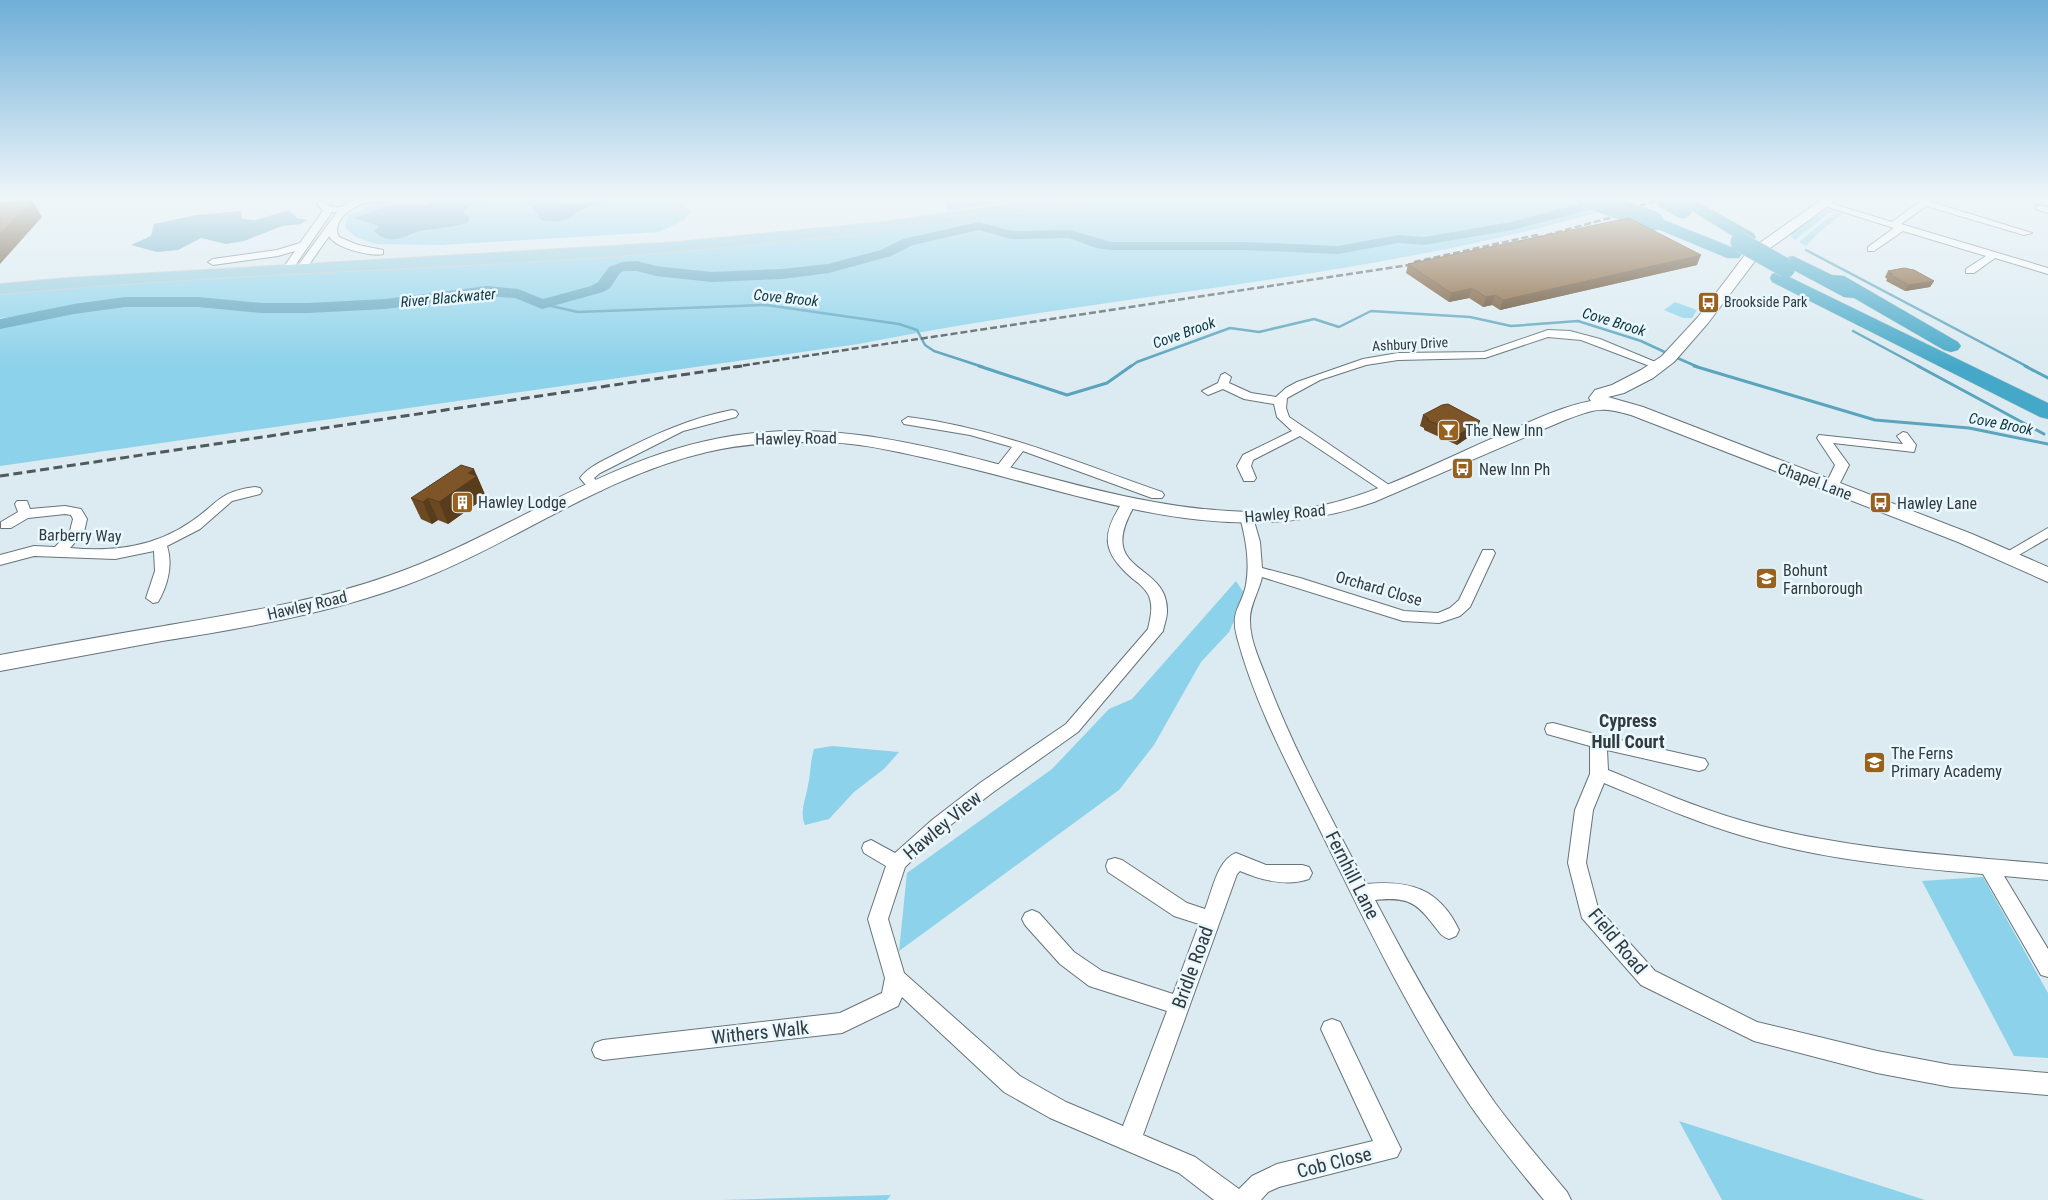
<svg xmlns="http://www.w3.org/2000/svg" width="2048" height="1200" font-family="'Roboto Condensed',sans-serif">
<rect width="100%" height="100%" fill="#dbebf1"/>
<path fill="#8cd2ea" d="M417,198H669L692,211L684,220L659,232L440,245L375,244L356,237L345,228L348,215L385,201Z
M946,198H1035L947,211Z
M1105,198H1572L1609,209C1364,281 1107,294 858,344L0,466V322L25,319L36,314L0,318V293L113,281L596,255Z
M1826,210H1838L1829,213L1795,240L1788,234Z
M1838,213L1843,214L1819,232L1806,246L1799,242L1828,218L1836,216H1830Z
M1675,302L1697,310L1692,318H1683L1664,310Z
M1236,581L1244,593L1238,612L1229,632L1201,662L1154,745L1119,790L899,951L907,873L1052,769L1109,709L1132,699Z
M832,746L899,752L884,769L854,792L829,819L805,825C799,811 806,800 808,785C811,773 810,762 814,749Z
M1983,877L2048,993V1058L2014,1056L1922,881Z
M1679,1121L1925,1200H1722Z
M891,1195L887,1200H723Z"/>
<path fill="#5ba4bd" d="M449,198H548C559,202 569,205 580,204C591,203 607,194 616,200C609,202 600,203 593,205C569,213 569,226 541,220C538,215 534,208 529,205C514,196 478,198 465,210L464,214L470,218L467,223C453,227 439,228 425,230C405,233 393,249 374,231L379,226L354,218L386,206H427L433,200Z
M289,210L297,218L307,220L301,224L282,226L244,241L226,244L201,238L178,250L157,252L131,245L151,236L154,224L196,215L241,211L242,219L256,220Z"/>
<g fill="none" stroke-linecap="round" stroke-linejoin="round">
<path stroke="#5ba4bd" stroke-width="2.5" d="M1806,250L2028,367
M542,304L578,312L766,305L899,324L917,330L925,345L934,351L983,367
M1853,331L1920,367
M1675,357L1698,367
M1130,367L1137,362L1230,328L1259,332L1314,319L1339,327L1371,311L1470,317L1511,326L1578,321L1641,341L1669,354"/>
<path stroke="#5ba4bd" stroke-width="3" d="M979,366L1067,395L1107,383L1131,366
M1694,366L1875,420L1969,428L2048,444
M1918,366L2044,434
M2025,366L2048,378"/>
<path fill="#5ba4bd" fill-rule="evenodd" d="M1602,198H1625L1623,201L1512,230L1424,245L1398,243L1338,254L1244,250H1111L1096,248L1069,238L1011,239L979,230L913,245L891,256L829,273L782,279L711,282L656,276L637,271H624L620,273L610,288L603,292L542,309L515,298L487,296L385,309L308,313H262L198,307H125L74,314L0,329V319L74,304L125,297H198L262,303H308L385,299L487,286L518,289L543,299L591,286L598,282L609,267L622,262L637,261L656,266L711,272L782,269L828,264L881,250L903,239L979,222L1012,231L1070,230L1111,242H1244L1338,246L1398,235L1424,237L1511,222Z"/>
<defs>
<path id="street" d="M325,198H336L327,205C342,211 346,203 357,198C364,195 379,198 387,198L386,201C379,202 372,202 366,203C352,206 331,221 339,237L358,245L383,250V254C371,257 335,248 329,236L306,269H298L297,267L337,212H332L292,270L283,268L295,251L278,256L213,265L208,262L213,259L277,250L300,243L323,211L317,204Z
M1925,198H1936L1931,202L2032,233L2024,235L1926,206L1901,224L2048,268V274L1995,258L1974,273H1966V269L1986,256L1903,231L1874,251H1868V247L1894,228L1818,204L1823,201L1892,222Z
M2036,205L2048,207V213L2036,209Z
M1548,330L1570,331L1600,339L1665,366L1663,368H1655L1581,340L1548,337L1485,358L1398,360L1366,365L1320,380L1287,398L1286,408L1289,417L1392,487L1394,490L1392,493L1387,494L1300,436L1253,460L1251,466L1256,478L1254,481H1244L1237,466L1243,455L1292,431L1277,417L1274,404L1244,399L1223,389L1208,395L1202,391L1218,383L1221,375L1225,373L1231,377L1229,383L1251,393L1276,397L1286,388L1297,382L1363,359L1398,353L1484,352Z
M732,410L736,411L738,414L736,417L683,431L600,473L594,478L603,488L601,491H591L580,478C589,466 603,461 616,454C653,435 690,418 732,410Z
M908,417C997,428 1078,463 1162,492L1164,495L1162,498H1152L1023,451L1006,473H996L994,470L1012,447L970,435L904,424L902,421Z
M1903,432L1907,433L1916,445L1914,452L1833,443L1849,465L1836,491H1826L1824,488L1835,465L1817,438L1819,435L1903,444L1897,436Z
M255,487L260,488L262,491L260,494L232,501L200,529L167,546C173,564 168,585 158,602L153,603L146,598L155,571L154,551L115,559L34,556L0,565V555L34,546L55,547L70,531L73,519L71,515L65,514L28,518L11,528H1V522L18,512L15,504L17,501H27L30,509L65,506L81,509L87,519L84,532L70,548C114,552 155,547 192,521C220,502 218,492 255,487Z
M1129,499L1136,503C1092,576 1169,560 1167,612C1167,618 1164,625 1163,631L1078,732L992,793L944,830L905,867L888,919L904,973L1020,1076L1066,1102L1123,1126L1167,1011L1089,986L1060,964L1025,925L1022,919L1025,913L1032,910L1039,913L1074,952L1102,971L1173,994L1199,924L1174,916L1108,872L1106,866L1108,860L1115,858L1122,860L1187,903L1205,909C1212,892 1217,860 1236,853L1266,865H1302L1309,867L1312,873L1309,879C1286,887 1261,880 1240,871L1237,874L1143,1135L1195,1157L1239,1189L1252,1176L1277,1164L1373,1141L1321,1029L1324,1022L1332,1019L1340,1022L1397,1141L1401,1149L1397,1157L1279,1187L1268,1192L1261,1200H1214L1179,1173L1050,1118L1004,1092L902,997L898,1006L842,1033L603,1060L595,1057L592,1050L595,1043L603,1040L840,1013L882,993L885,978L868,919L886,866L864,853L862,848L864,843L871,840L895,853L932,820L980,783L1066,724L1148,629C1150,619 1153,610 1150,599C1148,591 1140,584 1133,579C1101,552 1101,534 1124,500Z
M1247,513L1252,514L1260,542L1262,568L1300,578L1404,611L1438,613L1450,608L1459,600L1483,550H1493L1495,553L1470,607L1460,616L1439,623L1403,621L1262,577C1259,592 1249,606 1250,621C1250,642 1261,663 1268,682C1295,752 1331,818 1366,884C1409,880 1439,888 1459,930L1456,936L1449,939C1440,936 1438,930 1432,923C1415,900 1403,897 1375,900C1411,969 1450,1039 1495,1103C1518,1134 1543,1163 1567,1192L1571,1200H1544C1518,1169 1493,1138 1470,1105C1412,1019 1366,924 1321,832C1290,769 1255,705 1237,637C1230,611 1241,608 1246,585C1250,562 1246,540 1240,517Z
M2048,528V538L2012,559L2007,561L2000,556Z
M1553,723L1598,735L1705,759L1708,764L1705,769L1699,771L1607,750L1608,770C1652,788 1697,808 1743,821C1842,849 1946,855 2048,864V880L2004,876L2048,949V977L2041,975L1983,874C1902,867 1820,859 1743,836C1695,822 1650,802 1604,783L1593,810L1586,863L1598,908L1655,971L1757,1022L1877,1051L1951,1065L2048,1073V1095L1951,1087L1877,1073L1754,1041L1641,985L1582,918L1568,863L1575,810L1590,774V746L1547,734L1545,729L1547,724Z"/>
<path id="secondary" d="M1824,198H1839L1758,257L1708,323L1674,362L1653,378L1624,393L1608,397L1643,407L1972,534L2048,567V582L1958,542L1631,415C1600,406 1595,409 1565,420L1374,502C1220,556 1077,490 926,458C890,450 851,441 813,442C777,442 741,444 707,452C599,477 508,548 406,585C327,614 244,628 162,641C108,651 54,661 0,671V655C55,645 109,635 164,626C240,613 318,601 391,575C511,533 617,449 746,434C912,414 1065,502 1229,511C1258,513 1291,512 1320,506C1380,493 1442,460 1498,436C1528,423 1559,407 1591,401L1589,398L1595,390L1612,385L1641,370L1662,356L1698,317L1748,251Z"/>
<path id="primary" d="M1058,198H1093L1086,202C905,231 724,250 541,261C361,271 180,277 0,294V284L68,278L678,242L883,222Z"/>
<path id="highway" d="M1671,198H1691L1753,233L1756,237L1753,241H1741Z
M1654,216L1739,250L1742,254L1739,258H1727L1648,225L1645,221L1648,217Z
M1793,256L1832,275L1844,276L1958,342L1961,346L1958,350L1951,352L1944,350L1854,298L1844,297L1786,266L1784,262L1786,258Z
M1779,272L2048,403V419L2040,417L1772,282L1770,278L1772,274Z"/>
</defs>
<use href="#street" stroke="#67757a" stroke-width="2"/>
<use href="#secondary" stroke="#67757a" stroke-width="2"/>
<use href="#primary" stroke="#c6c8c8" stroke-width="2"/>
<use href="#highway" stroke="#c6c8c8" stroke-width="1"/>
<use href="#street" fill="#fff" fill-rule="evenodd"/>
<use href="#secondary" fill="#fff" fill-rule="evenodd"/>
<use href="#primary" fill="#90cbde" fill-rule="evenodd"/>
<use href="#highway" fill="#46a8c8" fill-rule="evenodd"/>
<path stroke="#51595c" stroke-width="2.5" stroke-dasharray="7 3" stroke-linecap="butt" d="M1630,209L1656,201
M1536,238L1624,214
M1414,262L1541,234
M733,367L1422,263"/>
<path stroke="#51595c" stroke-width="3" stroke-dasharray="9 4.5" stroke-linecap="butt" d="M0,476L742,366"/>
<defs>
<path id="highway-bridge" d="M1586,198L1654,221
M1664,198L1683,209
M1740,242L1786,268"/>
</defs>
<use href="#highway-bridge" stroke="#c6c8c8" stroke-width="20" stroke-linecap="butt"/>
<use href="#highway-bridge" stroke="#46a8c8" stroke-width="19"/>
</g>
<path fill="#6c4922" d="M1408,264L1697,265L1500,310L1492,305L1483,307L1469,298L1449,302L1406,273Z
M1888,271L1934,281L1930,287L1905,291L1886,281L1887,279L1885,277Z
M1423,415L1476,432L1457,445L1424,430V428L1420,426Z
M477,476L486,497L448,524L438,520L432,524L421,519L411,498Z"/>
<path fill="#583c1c" d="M32,200L42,217L0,264V233Z
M1701,255L1697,265L1500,310L1503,300Z
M1934,281L1930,287L1905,291L1909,285Z
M1472,288L1469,298L1449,302L1451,293Z
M1495,295L1492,305L1483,307L1486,297Z
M1480,421L1476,432L1457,445L1460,434Z
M474,469L486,497L448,524L439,502L468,473Z
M428,498L438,520L432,524L423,502Z"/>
<path fill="#7e5528" stroke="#583c1c" d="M32,200L0,233V203Z
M1629,218L1701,255L1503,300L1495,295L1486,297L1472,288L1451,293L1408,264Z
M1904,268L1914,270L1934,281L1909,285L1889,274H1893L1888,271Z
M1448,404L1480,421L1460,434L1427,420L1429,419L1423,415L1442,405Z
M461,465L474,469L468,473L477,476L439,502L428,498L423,502L411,498Z"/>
<linearGradient id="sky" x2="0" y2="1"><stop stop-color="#6faed7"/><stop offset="0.54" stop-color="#eff6f9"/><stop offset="1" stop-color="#eff6f9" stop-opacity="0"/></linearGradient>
<rect width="2048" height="366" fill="url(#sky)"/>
<defs>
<symbol id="bus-square" viewBox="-11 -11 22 22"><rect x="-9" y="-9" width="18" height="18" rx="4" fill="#99611d" stroke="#e8f8fe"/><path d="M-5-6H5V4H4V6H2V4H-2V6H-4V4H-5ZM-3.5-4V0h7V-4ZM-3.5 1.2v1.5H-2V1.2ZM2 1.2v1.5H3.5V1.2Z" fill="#fff"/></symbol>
<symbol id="bar-square" viewBox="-11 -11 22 22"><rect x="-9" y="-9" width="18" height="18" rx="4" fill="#99611d" stroke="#e8f8fe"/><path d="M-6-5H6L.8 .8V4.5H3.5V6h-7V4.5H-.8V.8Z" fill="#fff"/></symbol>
<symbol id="building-square" viewBox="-11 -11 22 22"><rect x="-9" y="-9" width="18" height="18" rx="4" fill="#99611d" stroke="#e8f8fe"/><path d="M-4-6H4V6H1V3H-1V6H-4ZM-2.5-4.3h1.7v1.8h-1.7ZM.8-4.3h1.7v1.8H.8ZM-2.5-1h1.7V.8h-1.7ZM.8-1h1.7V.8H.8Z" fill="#fff"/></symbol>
<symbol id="school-square" viewBox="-11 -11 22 22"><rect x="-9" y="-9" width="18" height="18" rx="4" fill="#99611d" stroke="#e8f8fe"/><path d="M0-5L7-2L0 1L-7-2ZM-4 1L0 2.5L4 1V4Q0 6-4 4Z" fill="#fff"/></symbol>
</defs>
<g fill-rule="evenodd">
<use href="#bus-square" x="1696" y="290" width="25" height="25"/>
<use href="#bar-square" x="1436" y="418" width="25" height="25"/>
<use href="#bus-square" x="1450" y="456" width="25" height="25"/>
<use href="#building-square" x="450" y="490" width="25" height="25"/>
<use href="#bus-square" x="1868" y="490" width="25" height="25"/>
<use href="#school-square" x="1754" y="566" width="25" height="25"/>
<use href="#school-square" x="1862" y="750" width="25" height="25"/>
</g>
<g text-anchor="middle" stroke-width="5" stroke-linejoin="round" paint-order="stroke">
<g font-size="14" fill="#33393c" stroke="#e8f8fe" text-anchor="start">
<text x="1724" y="307">Brookside Park</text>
</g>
<g font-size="14" fill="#33393c" stroke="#e8f8fe">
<text transform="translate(1410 344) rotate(-3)" y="5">Ashbury Drive</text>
</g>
<g font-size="15" font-style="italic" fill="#11343f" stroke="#e8f8fe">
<text transform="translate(448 298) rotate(-5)" y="5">River Blackwater</text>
<text transform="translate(786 298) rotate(6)" y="5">Cove Brook</text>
<text transform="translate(1614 322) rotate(17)" y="5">Cove Brook</text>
<text transform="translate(1184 333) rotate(-20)" y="5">Cove Brook</text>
<text transform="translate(2001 424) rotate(11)" y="5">Cove Brook</text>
</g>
<g font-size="16" fill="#33393c" stroke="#e8f8fe" text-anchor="start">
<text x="1465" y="436">The New Inn</text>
<text x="1479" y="475">New Inn Ph</text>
<text x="478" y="508">Hawley Lodge</text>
<text x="1897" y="509">Hawley Lane</text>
<text x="1783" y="576">Bohunt<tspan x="1783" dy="18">Farnborough</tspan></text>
<text x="1891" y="759">The Ferns<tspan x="1891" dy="18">Primary Academy</tspan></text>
</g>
<g font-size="16" fill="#33393c" stroke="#e8f8fe">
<text transform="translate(796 438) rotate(-1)" y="6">Hawley Road</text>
<text transform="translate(1815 481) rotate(21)" y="6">Chapel Lane</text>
<text transform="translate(1285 513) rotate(-5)" y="6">Hawley Road</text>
<text transform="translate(80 535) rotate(1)" y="6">Barberry Way</text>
<text transform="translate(1379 588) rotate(16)" y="6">Orchard Close</text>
<text transform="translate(307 605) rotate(-13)" y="6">Hawley Road</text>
</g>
<g font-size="18" font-weight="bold" fill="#33393c" stroke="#e8f8fe">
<text x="1628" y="727">Cypress<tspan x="1628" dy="21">Hull Court</tspan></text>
</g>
<g font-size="19" fill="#33393c" stroke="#e8f8fe">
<text transform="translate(942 825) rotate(-40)" y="7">Hawley View</text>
<text transform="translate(1353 875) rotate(63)" y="7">Fernhill Lane</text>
<text transform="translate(1618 941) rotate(50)" y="7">Field Road</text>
<text transform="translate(1192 967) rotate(-70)" y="7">Bridle Road</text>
<text transform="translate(760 1032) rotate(-6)" y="7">Withers Walk</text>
<text transform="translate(1334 1162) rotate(-14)" y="7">Cob Close</text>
</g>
</g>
</svg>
